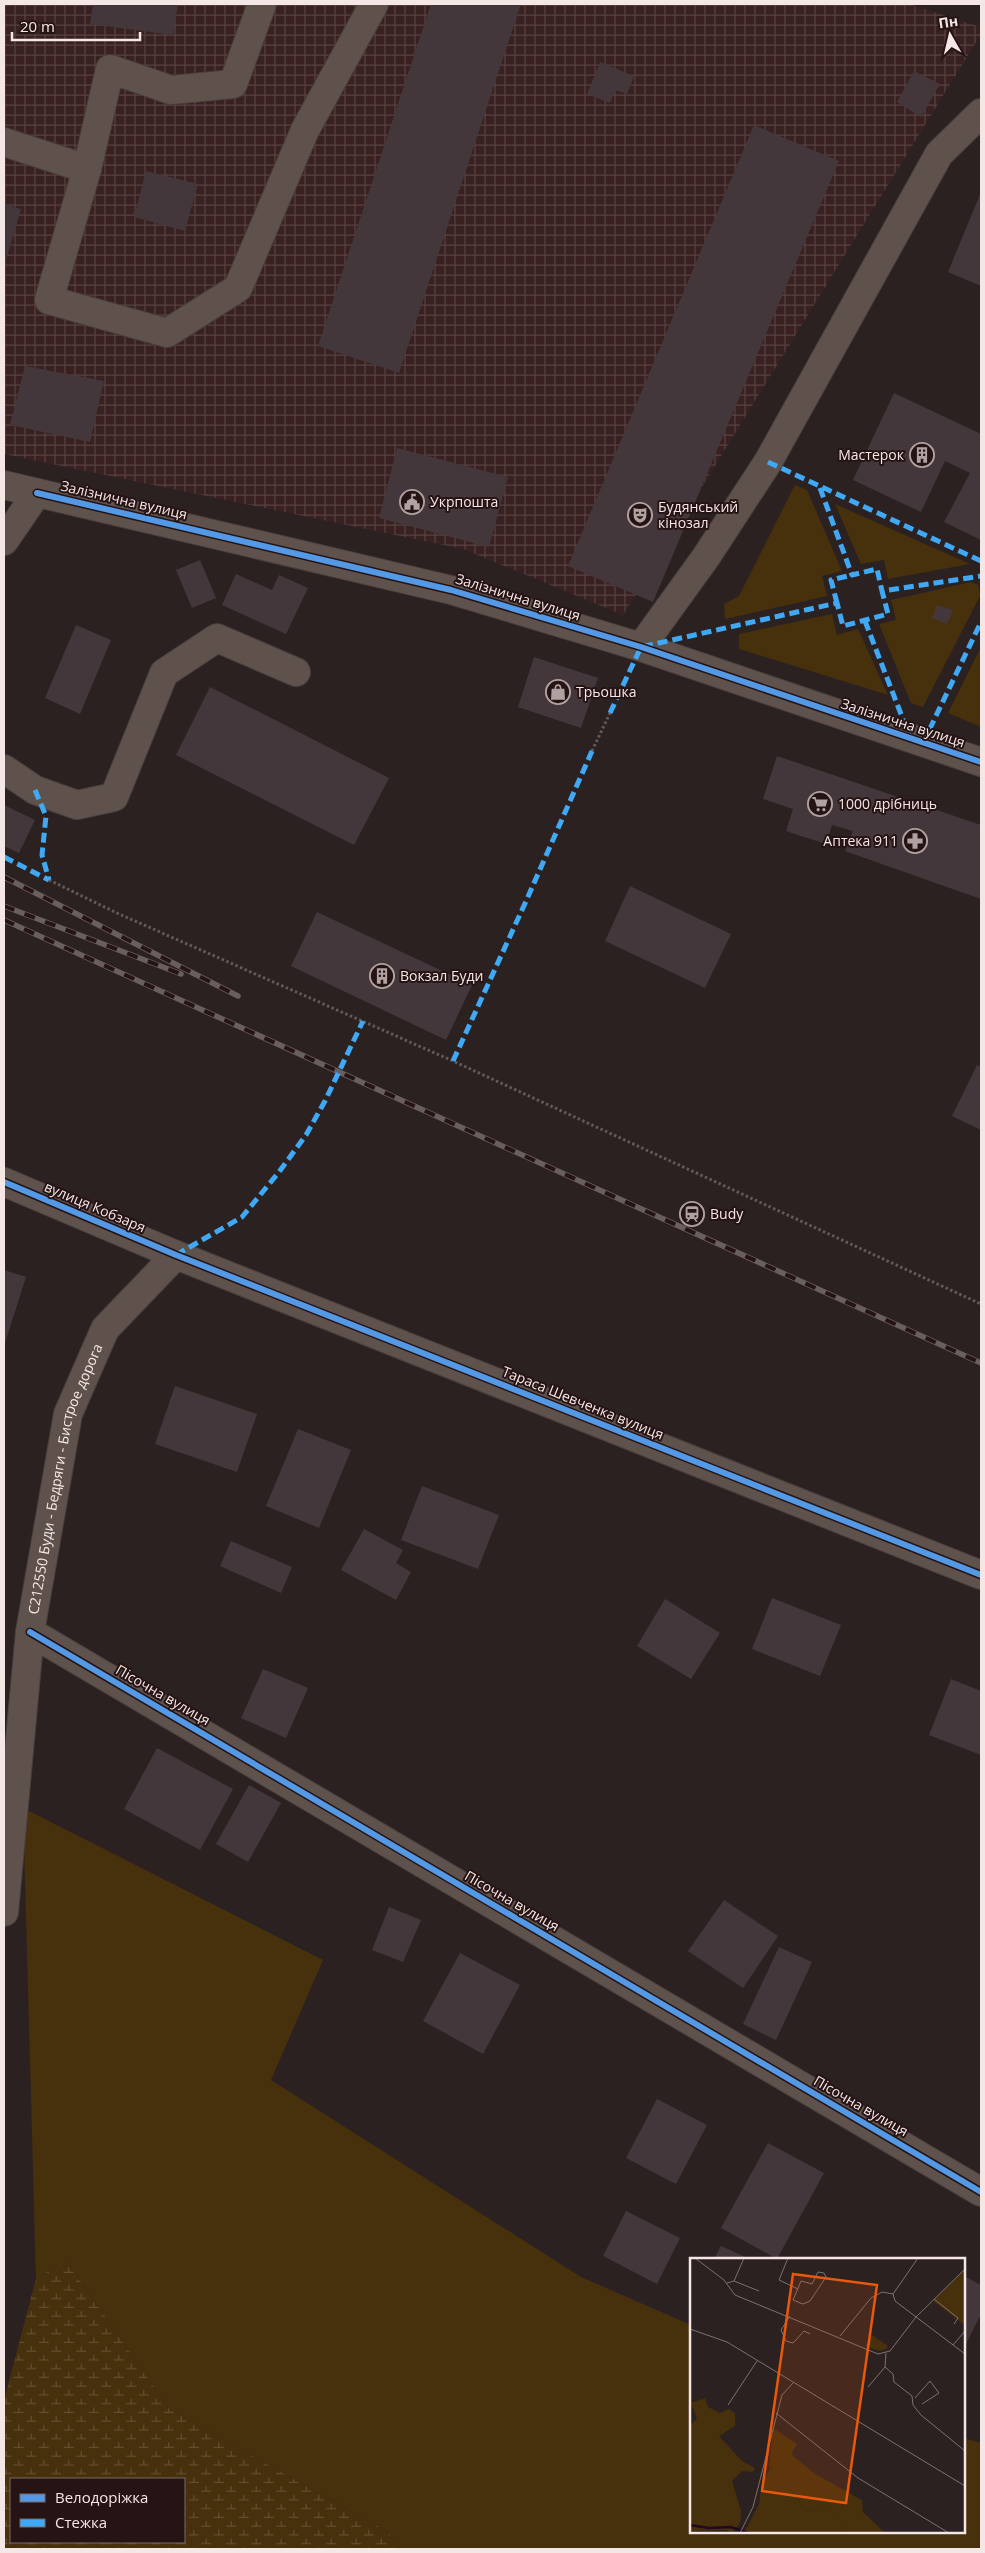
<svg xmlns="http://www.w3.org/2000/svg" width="985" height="2553" font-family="'Open Sans',sans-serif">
<defs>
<pattern id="industrial-grid" width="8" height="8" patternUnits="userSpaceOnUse" patternTransform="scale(1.25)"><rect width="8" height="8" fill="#392121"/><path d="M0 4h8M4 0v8" fill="none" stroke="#564141"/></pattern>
<pattern id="wetland-marsh" width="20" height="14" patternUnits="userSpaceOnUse" patternTransform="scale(1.25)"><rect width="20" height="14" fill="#47300c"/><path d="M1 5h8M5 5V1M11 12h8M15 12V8" fill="none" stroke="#624e2f"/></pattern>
</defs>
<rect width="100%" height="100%" fill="#2c2121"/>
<path fill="url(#industrial-grid)" d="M4,4H909L981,27V34L623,615L463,549L4,454Z"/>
<path fill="#47300c" d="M795,485L807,490L842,571L822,576L827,596L725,619L724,604L739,596Z
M835,504L970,564L888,579L884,560L861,564Z
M971,582L978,585L980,596L923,707L911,703L879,624L896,620L891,600Z
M832,614L837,635L858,629L888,695L739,649V634Z
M981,647V727L948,713Z
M23,1808L323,1960L271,2080L581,2277L691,2325V2532H964V2438L981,2443V2549H399L388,2532L169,2409L66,2260L36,2279Z"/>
<path fill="url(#wetland-marsh)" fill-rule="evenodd" d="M66,2260L169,2409L388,2532L399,2549H4V2400L36,2279ZM11,2479H184V2542H11Z"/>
<path fill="#44373b" d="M93,4H178L173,35L90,24Z
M431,4H521L399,373L318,346Z
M600,62L634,76L627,94L615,90L610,103L587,94Z
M914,71L940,84L921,117L897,102Z
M754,125L839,161L653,602L568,566Z
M146,171L198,184L185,231L134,217Z
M981,192V286L948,272Z
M4,204L21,209L4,267Z
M25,366L104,381L90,442L10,425Z
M894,393L981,434V540L944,522L970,473L945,461L921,512L853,480Z
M397,448L508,477L489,547L379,518Z
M200,560L216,598L192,608L176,570Z
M236,574L272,590L279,575L308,588L286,634L222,605Z
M937,605L953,610L947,624L932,618Z
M76,625L111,640L80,714L45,698Z
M534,657L598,678L581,728L518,707Z
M210,687L389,778L354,845L176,755Z
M777,756L981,825V899L845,851L853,831L832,825L826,844L786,831L793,809L763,799Z
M4,805L35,820L19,853L4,846Z
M630,886L731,934L705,988L605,941Z
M317,912L472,985L446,1040L291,966Z
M977,1065L981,1067V1130L952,1116Z
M4,1270L26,1277L4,1346Z
M175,1386L257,1414L237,1472L155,1444Z
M298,1429L351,1450L319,1528L266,1506Z
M422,1486L499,1515L478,1569L401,1540Z
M364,1529L403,1550L396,1563L411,1572L396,1600L341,1570Z
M231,1541L292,1567L281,1593L220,1566Z
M772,1598L841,1625L820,1676L752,1649Z
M665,1599L720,1633L691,1679L637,1646Z
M263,1669L308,1688L286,1738L241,1718Z
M951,1679L981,1691V1755L929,1735Z
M157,1748L233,1789L200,1850L124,1809Z
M249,1785L281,1803L248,1862L216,1844Z
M724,1900L778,1936L743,1988L688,1951Z
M389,1907L421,1920L403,1962L372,1950Z
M779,1947L812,1962L776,2040L743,2024Z
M460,1953L520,1985L483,2054L423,2021Z
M657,2099L707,2125L676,2184L626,2158Z
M768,2143L824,2173L777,2259L721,2228Z
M626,2211L680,2238L657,2284L603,2256Z
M721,2246L750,2259H714Z
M964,2276L981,2285V2314L964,2348Z"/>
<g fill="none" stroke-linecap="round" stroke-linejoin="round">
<defs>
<g id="minor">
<path d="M262,4L233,84L171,90L110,69L87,169L49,300L167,333L238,288L305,130L374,4"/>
<path d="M4,142L87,169"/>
<path d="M4,485L451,590L641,647L981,762"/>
<path d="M4,541L37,493"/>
<path d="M641,647L706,557L768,462L939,154L981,113"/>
<path d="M4,769L35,790L77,805L114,797L164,673L217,638L296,672"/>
<path d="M4,1182L176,1255L981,1575"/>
<path d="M30,1632L981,2192"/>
<path id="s1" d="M4,1912L30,1632L68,1414L105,1329L176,1255"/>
</g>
</defs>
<use href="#minor" stroke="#473e3d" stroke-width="30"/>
<path stroke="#635957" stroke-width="3" stroke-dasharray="2.5 2.5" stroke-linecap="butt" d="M592,751L610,713
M49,880L119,914L453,1061L981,1304"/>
<use href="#minor" stroke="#5f524d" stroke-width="28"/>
<defs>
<path id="rail" d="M4,877L238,996
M4,906L181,974
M4,920L981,1363"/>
</defs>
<use href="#rail" stroke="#695f5c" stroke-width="5.5"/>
<use href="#rail" stroke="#261414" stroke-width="4" stroke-dasharray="11" stroke-linecap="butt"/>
<path stroke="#3fa9f5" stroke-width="5" stroke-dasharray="10 5" stroke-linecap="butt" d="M768,462L981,561
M820,488L852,575L877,569L882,591
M837,603L831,580L852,575
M865,621L911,740
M610,713L641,647L837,603L843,626L888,614L882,591L981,576
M923,743L981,622
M35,790L46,816L42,855L49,880
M4,857L49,880
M453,1061L527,899L592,751
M176,1255L242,1217L279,1172L306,1135L325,1101L363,1021"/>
<defs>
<path id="cycleway" d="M37,493L451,590L641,647L981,762
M4,1182L176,1255L981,1575
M30,1632L981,2192"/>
</defs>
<use href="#cycleway" stroke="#261414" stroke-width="9"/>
<use href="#cycleway" stroke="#5399e6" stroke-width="6"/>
</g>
<defs>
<symbol id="building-ring" viewBox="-11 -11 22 22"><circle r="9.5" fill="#261414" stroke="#afa2a1" stroke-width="1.5"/><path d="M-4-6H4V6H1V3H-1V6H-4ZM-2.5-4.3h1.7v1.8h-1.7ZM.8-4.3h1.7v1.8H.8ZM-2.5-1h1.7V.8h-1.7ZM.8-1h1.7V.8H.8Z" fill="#afa2a1"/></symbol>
<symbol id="civic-ring" viewBox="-11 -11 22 22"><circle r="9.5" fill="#261414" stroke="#afa2a1" stroke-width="1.5"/><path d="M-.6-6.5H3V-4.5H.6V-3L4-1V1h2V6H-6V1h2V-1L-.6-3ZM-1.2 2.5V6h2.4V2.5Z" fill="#afa2a1"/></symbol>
<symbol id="theatre-ring" viewBox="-11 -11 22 22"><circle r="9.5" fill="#261414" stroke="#afa2a1" stroke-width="1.5"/><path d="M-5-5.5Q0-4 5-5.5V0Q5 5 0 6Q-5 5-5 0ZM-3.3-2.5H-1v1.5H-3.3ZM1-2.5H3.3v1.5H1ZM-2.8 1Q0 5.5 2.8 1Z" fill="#afa2a1"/></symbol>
<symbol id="shop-ring" viewBox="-11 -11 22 22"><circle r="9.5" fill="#261414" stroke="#afa2a1" stroke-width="1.5"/><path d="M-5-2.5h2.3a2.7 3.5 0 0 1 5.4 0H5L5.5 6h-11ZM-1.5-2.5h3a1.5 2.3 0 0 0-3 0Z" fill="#afa2a1"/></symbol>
<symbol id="supermarket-ring" viewBox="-11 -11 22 22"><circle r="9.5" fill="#261414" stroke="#afa2a1" stroke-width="1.5"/><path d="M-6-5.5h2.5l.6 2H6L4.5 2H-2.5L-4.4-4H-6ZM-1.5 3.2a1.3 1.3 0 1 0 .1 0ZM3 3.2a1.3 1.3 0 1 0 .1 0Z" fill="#afa2a1"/></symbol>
<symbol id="pharmacy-ring" viewBox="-11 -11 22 22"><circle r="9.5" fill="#261414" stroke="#afa2a1" stroke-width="1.5"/><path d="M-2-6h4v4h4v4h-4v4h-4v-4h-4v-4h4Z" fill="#afa2a1"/></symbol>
<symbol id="station-ring" viewBox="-11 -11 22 22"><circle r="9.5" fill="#261414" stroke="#afa2a1" stroke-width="1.5"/><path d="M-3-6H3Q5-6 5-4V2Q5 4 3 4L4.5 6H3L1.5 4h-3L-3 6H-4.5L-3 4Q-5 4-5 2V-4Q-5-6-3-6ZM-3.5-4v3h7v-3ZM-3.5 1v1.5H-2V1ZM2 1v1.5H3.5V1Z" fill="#afa2a1"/></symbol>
</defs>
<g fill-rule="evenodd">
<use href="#building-ring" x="908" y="441" width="28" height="28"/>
<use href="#civic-ring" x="398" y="488" width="28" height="28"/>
<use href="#theatre-ring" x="626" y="501" width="28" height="28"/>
<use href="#shop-ring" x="544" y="678" width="28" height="28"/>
<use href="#supermarket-ring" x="806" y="790" width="28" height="28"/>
<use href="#pharmacy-ring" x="901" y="827" width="28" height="28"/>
<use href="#building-ring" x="368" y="962" width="28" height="28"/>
<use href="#station-ring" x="678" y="1200" width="28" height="28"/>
</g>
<g text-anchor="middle" stroke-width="4" stroke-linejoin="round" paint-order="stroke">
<g font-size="14" fill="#f5e7e6" stroke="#261414" text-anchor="start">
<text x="904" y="460" text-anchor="end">Мастерок</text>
<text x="430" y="507">Укрпошта</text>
<text x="658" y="512">Будянський<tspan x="658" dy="16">кінозал</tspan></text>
<text x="576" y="697">Трьошка</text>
<text x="838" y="809">1000 дрібниць</text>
<text x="898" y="846" text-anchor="end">Аптека 911</text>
<text x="400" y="981">Вокзал Буди</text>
<text x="710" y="1219">Budy</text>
</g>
<g font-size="14" fill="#f5e7e6" stroke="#261414">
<text transform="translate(124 500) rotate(13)" y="5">Залізнична вулиця</text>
<text transform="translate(518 597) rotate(17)" y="5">Залізнична вулиця</text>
<text transform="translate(903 723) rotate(18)" y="5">Залізнична вулиця</text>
<text transform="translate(95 1207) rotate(23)" y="5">вулиця Кобзаря</text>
<text transform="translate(583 1403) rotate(22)" y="5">Тараса Шевченка вулиця</text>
<text dy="5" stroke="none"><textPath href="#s1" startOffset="439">С212550 Буди - Бедряги - Бистрое дорога</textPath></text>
<text transform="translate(163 1695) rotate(30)" y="5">Пісочна вулиця</text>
<text transform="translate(512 1901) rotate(30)" y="5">Пісочна вулиця</text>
<text transform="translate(861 2106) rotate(30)" y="5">Пісочна вулиця</text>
</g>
</g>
<g transform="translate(690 2258)">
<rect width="275" height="275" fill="#2c2121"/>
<path d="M275,11V67L243,43ZM182,77L198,88L196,91L190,93L175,88ZM83,170L107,186L101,196L125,216L172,242L173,254L195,275H151L147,260L113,252L106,236L88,223L81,209L79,210Z" fill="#47300c"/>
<path d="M15,140L18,149L30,155L39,151L45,155V168L29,178L52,203L65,210L63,214L52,213L42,223L51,253L50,265L42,275L37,272L0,273V167L7,161L1,145ZM81,209L88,223L106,236L113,252L121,254L135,245H139L141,253H149L147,261L153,266L151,275H54L69,246L72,225Z" fill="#47300c"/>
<path fill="none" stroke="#210823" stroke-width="2.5" d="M0,267L19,270L41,269L58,275"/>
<path fill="none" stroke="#7c7070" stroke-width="1" d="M5,0L34,22L45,37L188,96L200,93L226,59L275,11M98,0L89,22L108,31M128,14L134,15L136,19L120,43L113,46L103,42L111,23L122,26ZM44,23L69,33M37,25L44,23L54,0M203,36L205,43L275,96M203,36L228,0M244,41L268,60L264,66M100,58L91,72L96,83L103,85L114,73L120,76M0,71L37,84L275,228M150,78L181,40L192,34L203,36M263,87L275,73M196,95L195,109L203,116L204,124L222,138L223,147L231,157L275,193M178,129L195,109M225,140L240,123L249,135L232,146M38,147L67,103M86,155L168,220L259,275M50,275L63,249L92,137L103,125"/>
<path fill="#e8590c" fill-opacity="0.15" stroke="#e8590c" stroke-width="2.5" d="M103,16L187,27L156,245L72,233Z"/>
<rect width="275" height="275" fill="none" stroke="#f5e7e6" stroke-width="2.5"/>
</g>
<rect width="985" height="2553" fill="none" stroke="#f5e7e6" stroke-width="10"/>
<rect x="10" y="2478" width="175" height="65" fill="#261414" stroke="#796868"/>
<rect x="20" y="2494" width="25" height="8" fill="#5399e6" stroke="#796868"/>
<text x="55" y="2503" font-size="15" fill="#f5e7e6">Велодоріжка</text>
<rect x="20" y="2519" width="25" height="8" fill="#3fa9f5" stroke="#796868"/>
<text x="55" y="2528" font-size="15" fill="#f5e7e6">Стежка</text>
<g transform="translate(950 35) rotate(352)" stroke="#261414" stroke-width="4" paint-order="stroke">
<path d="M0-4L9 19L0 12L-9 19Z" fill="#f5e7e6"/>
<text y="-8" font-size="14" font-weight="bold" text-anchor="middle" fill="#f5e7e6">Пн</text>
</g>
<path d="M12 32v8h128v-8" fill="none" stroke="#f5e7e6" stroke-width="2.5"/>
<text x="20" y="32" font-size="15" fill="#f5e7e6" stroke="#261414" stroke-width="4" paint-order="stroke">20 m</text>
</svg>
